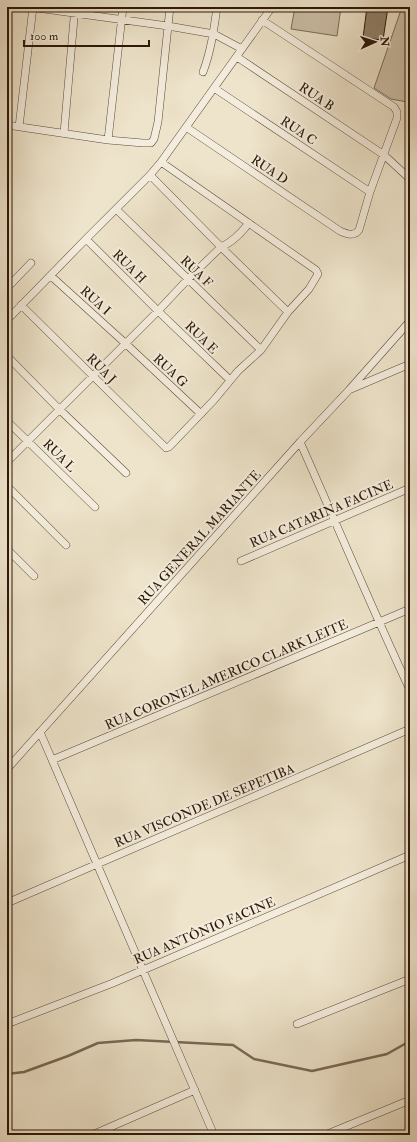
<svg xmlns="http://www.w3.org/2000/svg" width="417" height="1142" font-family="'IM FELL Double Pica',serif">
<rect width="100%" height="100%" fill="#eee4cb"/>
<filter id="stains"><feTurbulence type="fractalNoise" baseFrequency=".005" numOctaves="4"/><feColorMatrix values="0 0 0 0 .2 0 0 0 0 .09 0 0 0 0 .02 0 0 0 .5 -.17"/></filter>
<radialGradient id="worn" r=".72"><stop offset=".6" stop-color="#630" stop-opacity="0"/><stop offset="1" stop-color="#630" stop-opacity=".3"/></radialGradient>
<path fill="#cdc1aa" stroke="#7c6c5a" d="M295,7H341L337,36L291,29Z
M402,7H410V95L407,102L391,99L374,88Z"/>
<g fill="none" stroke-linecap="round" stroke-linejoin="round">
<path stroke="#796856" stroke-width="2.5" d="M7,1074L24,1072L68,1056L98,1043L136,1040L233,1045L254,1059L312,1071L387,1054L410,1041"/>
</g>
<path fill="#91826e" stroke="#2c1709" d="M367,7H388L383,40L363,38Z"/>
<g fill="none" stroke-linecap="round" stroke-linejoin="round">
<defs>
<path id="minor" d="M30,7L168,26L214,34L242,49
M237,57L384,155L410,179
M203,72C211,51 214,29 217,7
M214,88L370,192
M7,125L108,140L143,143H151L154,139L158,122L170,7
M19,127L33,7
M186,127L340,231C347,234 354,237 359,230L370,192L397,118V112L394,107L262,20
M64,133L75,7
M108,140L123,7
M150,175L221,247L288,312
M116,209L261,350
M86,239L158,311L230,380
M51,276L125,343L201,414
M7,288L31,263
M21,305L164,446L166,448L169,447L214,400L238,371L261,350L288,312L309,289L318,274L316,270L161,162
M7,320L86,239L150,175L161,162L272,7
M7,356L59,409L126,473
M351,389L410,364
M7,421L95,507
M300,442C337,525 372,608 410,690
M7,462L158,311L188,279L221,247C233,242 241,233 249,223
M7,486L66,545
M7,549L34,576
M241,561L410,488
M40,732L214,1135
M52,760L410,609
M7,769L300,442L349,390L410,321
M7,903L410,729
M7,1024L113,983L410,855
M297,1024L410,979
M92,1135L195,1090
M325,1135L410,1100"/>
</defs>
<use href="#minor" stroke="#5c4a3a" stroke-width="8"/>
<use href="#minor" stroke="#f4eddd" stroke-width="7"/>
</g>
<g text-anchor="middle" stroke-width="4" stroke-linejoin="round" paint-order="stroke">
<g font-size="13" fill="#2c1709" stroke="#f4eddd">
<text transform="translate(317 96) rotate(34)" y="5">RUA B</text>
<text transform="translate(299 130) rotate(34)" y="5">RUA C</text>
<text transform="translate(270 169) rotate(34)" y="5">RUA D</text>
<text transform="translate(130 266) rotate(45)" y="5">RUA H</text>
<text transform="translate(197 271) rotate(44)" y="5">RUA F</text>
<text transform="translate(96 300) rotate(42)" y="5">RUA I</text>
<text transform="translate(202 337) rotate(44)" y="5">RUA E</text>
<text transform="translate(102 368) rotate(45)" y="5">RUA J</text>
<text transform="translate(171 370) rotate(43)" y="5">RUA G</text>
<text transform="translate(60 455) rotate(45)" y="5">RUA L</text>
<text transform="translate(321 513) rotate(-23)" y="5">RUA CATARINA FACINE</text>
<text transform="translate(199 537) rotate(-48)" y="5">RUA GENERAL MARIANTE</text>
<text transform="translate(226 674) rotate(-23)" y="5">RUA CORONEL AMERICO CLARK LEITE</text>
<text transform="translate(204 805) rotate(-23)" y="5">RUA VISCONDE DE SEPETIBA</text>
<text transform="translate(204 930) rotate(-23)" y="5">RUA ANTÔNIO FACINE</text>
</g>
</g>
<rect width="417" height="1142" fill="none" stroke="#eee4cb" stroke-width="24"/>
<rect x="8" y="8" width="401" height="1126" fill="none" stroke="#2c1709" stroke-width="2"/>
<rect x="12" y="12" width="393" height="1118" fill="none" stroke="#2c1709"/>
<g transform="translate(375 42) rotate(87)" stroke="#f4eddd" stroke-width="3" paint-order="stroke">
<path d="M0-3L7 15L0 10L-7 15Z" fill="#2c1709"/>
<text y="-6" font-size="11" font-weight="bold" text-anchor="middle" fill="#2c1709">N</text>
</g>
<path d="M24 40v6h125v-6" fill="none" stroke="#2c1709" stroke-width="2"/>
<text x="30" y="40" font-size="12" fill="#2c1709" stroke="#f4eddd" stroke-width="3" paint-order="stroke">100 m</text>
<rect width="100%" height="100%" filter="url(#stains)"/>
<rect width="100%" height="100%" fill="url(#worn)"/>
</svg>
